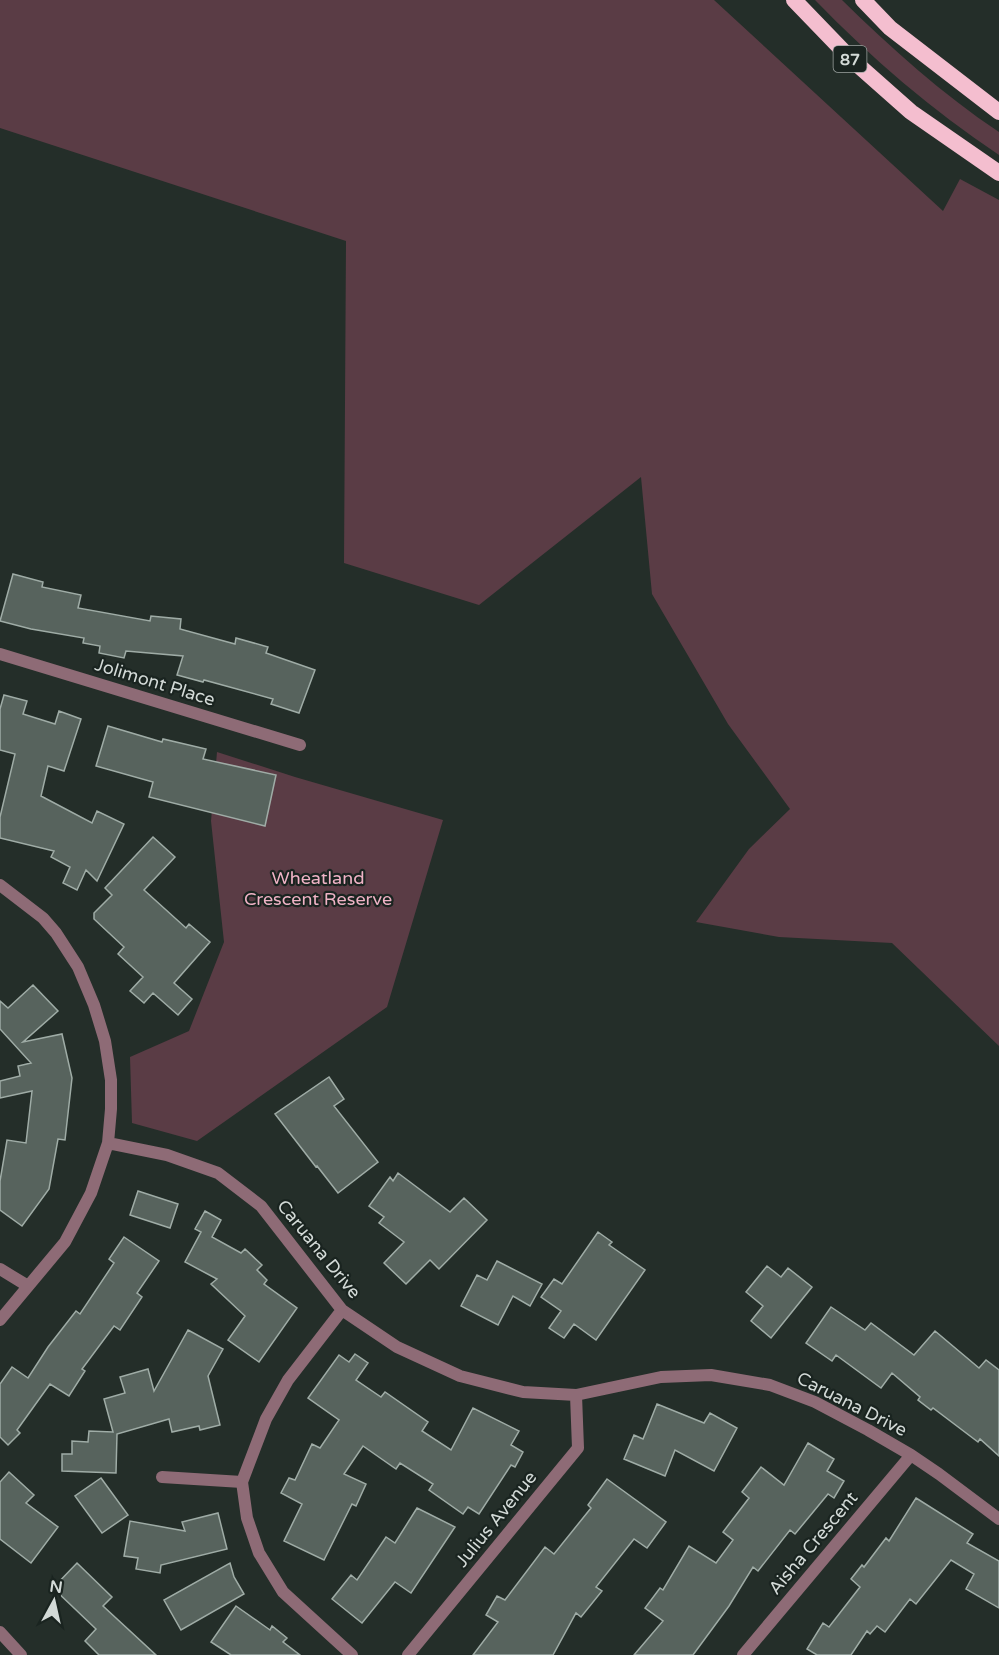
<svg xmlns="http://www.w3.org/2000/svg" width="999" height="1655" font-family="'Varela Round',sans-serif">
<rect width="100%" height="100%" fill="#242e29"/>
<path fill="#5a3c45" d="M0,0H714L943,211L960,179L999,200V1046L892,943L779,937L696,922L749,849L790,809L728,724L652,594L641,477L479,605L344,563L346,241L0,128Z
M815,0H842C891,48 942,94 999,132V155C932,110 871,58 815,0Z
M217,752L295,777L443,820L387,1007L197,1141L132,1123L130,1057L189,1031L224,942L211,821Z"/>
<path fill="#57635d" stroke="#9faca6" stroke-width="1.5" d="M13,574L43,582L42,587L81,595L78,608L150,621L151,616L181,619L180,629L235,644L236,638L268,647L266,653L315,670L299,713L271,704L273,699L204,680L203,682L177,675L183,656L126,651L124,658L99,653L100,646L83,643L84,638L31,629L0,621Z
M4,695L27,701L23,714L55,724L59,711L81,719L64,771L48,766L41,796L92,823L97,811L124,824L97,881L86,870L77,890L63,883L70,867L51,857L54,851L0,838V817L15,754L0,750V709Z
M108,726L162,742L163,739L206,749L203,759L276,775L265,826L149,797L153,782L96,766Z
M153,837L175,857L144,890L186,928L189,924L210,942L174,983L192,999L178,1015L153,993L144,1003L130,991L143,977L118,954L124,947L94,919V913L112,895L105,888Z
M33,985L58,1011L23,1042L62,1034L72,1078L65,1140L58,1139L49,1189L22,1226L0,1210V1181L7,1140L26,1143L32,1091L0,1098V1081L20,1076L18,1066L31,1063L0,1029V1001L8,1008Z
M329,1077L344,1099L334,1106L378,1162L338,1193L317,1166L316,1167L275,1114Z
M398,1173L450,1212L464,1198L487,1220L439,1269L430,1260L406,1284L384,1263L404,1242L379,1223L384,1217L369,1206L390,1177L393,1181Z
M138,1191L178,1204L170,1228L130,1215Z
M205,1211L221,1220L212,1237L241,1253L245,1249L262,1265L257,1270L267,1280L264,1284L297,1308L259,1362L228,1340L245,1316L211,1284L217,1279L185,1262L201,1232L195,1229Z
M598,1232L612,1242L609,1245L645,1270L596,1340L574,1324L564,1338L549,1328L561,1311L541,1297L554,1279L562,1284Z
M124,1237L159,1261L137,1293L142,1297L120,1330L114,1326L82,1369L85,1371L69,1396L50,1384L17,1430L20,1433L8,1445L0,1437V1384L12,1367L28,1378L48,1347L76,1311L80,1314L114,1263L109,1259Z
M497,1261L542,1284L530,1306L513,1296L498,1325L461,1306L477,1275L487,1280Z
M767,1266L781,1277L788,1268L812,1287L771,1338L751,1321L763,1306L746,1292Z
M831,1307L865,1330L871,1323L914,1355L935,1331L979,1368L986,1360L999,1370V1456L980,1439L978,1442L933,1408L931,1410L918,1400L920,1397L892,1373L881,1388L836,1355L832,1361L806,1343Z
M188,1330L223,1349L208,1376L220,1425L200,1430L199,1426L172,1432L169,1419L117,1434L116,1473L62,1471V1454H72V1441L88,1442L89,1431L113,1432L104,1399L125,1393L120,1377L148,1369L154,1391Z
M355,1354L368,1363L356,1380L381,1397L385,1392L428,1422L422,1431L451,1450L473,1408L519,1431L511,1445L523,1452L515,1467L511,1465L479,1514L468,1507L463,1514L429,1490L433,1484L400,1463L396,1469L363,1446L344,1474L366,1484L356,1506L352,1504L324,1560L284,1541L302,1504L281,1493L289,1478L295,1480L312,1444L320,1448L339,1420L308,1398L339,1355L349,1362Z
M657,1404L704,1423L710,1413L737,1428L714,1471L675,1450L665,1476L624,1459L634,1435L643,1439Z
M808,1443L834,1459L827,1471L844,1481L834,1498L828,1494L795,1534L790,1530L758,1571L753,1567L729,1606L693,1655H634L663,1621L645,1608L660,1588L663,1590L689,1546L716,1563L733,1540L723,1532L749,1498L742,1492L761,1467L784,1485Z
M9,1472L34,1495L26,1503L58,1527L31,1563L0,1539V1482Z
M101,1478L128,1515L102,1533L75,1496Z
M607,1479L666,1522L647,1548L634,1539L596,1587L602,1591L581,1617L576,1613L553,1655H473L498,1622L486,1615L497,1596L505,1600L545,1547L554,1554L591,1508L588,1505Z
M916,1498L973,1534L967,1543L999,1561V1608L966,1589L974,1574L951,1560L916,1604L910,1599L885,1632L877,1626L870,1634L867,1631L851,1655H817L807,1649L823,1623L829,1627L860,1587L851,1579L862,1565L864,1567L886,1538L889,1541Z
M417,1508L455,1527L411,1593L395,1582L362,1623L332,1599L351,1575L357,1580L386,1537L395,1543Z
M218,1513L227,1549L161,1565L160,1573L136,1569L138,1558L124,1556L130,1521L185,1531L182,1522Z
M77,1563L112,1597L103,1606L156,1655H99L85,1641L96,1629L53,1588Z
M230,1563L234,1577L244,1594L181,1630L164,1600Z
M236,1606L270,1630L272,1626L287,1638L283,1642L300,1655H231L211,1642Z"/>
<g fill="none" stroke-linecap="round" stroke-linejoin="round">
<path stroke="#8e6b76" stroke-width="12" d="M0,654L300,745
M0,885L43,918L56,933L78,967L94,1005L105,1041L111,1080V1109L108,1143L91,1193L65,1242L0,1320
M108,1143L167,1155L218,1173L261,1206L342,1310L397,1347L460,1376L523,1392L576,1395L661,1377L711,1375L770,1385L815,1402L868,1430L911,1455L939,1474L999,1519
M0,1269L28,1286
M342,1310L288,1380L266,1419L242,1482L247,1518L259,1553L283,1592L352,1655
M162,1477L242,1482
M0,1632L21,1655
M408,1655L578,1448L576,1395
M743,1655L911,1455"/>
<path stroke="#f4becf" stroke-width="16" d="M794,0L850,58L911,112L999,173
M863,0L890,28L999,112"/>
</g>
<g text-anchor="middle" stroke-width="4.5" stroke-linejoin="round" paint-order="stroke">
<rect fill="#1a2420" stroke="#9ca3a0" stroke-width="1.5" x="833.5" y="46" width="33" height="26" rx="4.5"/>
<g font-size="16" font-weight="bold" fill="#d3dad7">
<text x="850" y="65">87</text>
</g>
<g font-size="18" fill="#d3dad7" stroke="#1a2420">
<text transform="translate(155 682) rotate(17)" y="6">Jolimont Place</text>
<text transform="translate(319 1249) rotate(51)" y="6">Caruana Drive</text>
<text transform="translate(852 1404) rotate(27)" y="6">Caruana Drive</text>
<text transform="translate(496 1519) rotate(-51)" y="6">Julius Avenue</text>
<text transform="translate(813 1543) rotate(-50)" y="6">Aisha Crescent</text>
</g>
<g font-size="18" fill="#f0b3c6" stroke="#1a2420">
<text x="318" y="884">Wheatland<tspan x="318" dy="21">Crescent Reserve</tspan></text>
</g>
</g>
<g transform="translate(54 1601) rotate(8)" stroke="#1a2420" stroke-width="4.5" paint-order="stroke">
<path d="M0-4.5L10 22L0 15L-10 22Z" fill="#d3dad7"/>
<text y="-9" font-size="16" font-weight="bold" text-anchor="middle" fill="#d3dad7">N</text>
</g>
</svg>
